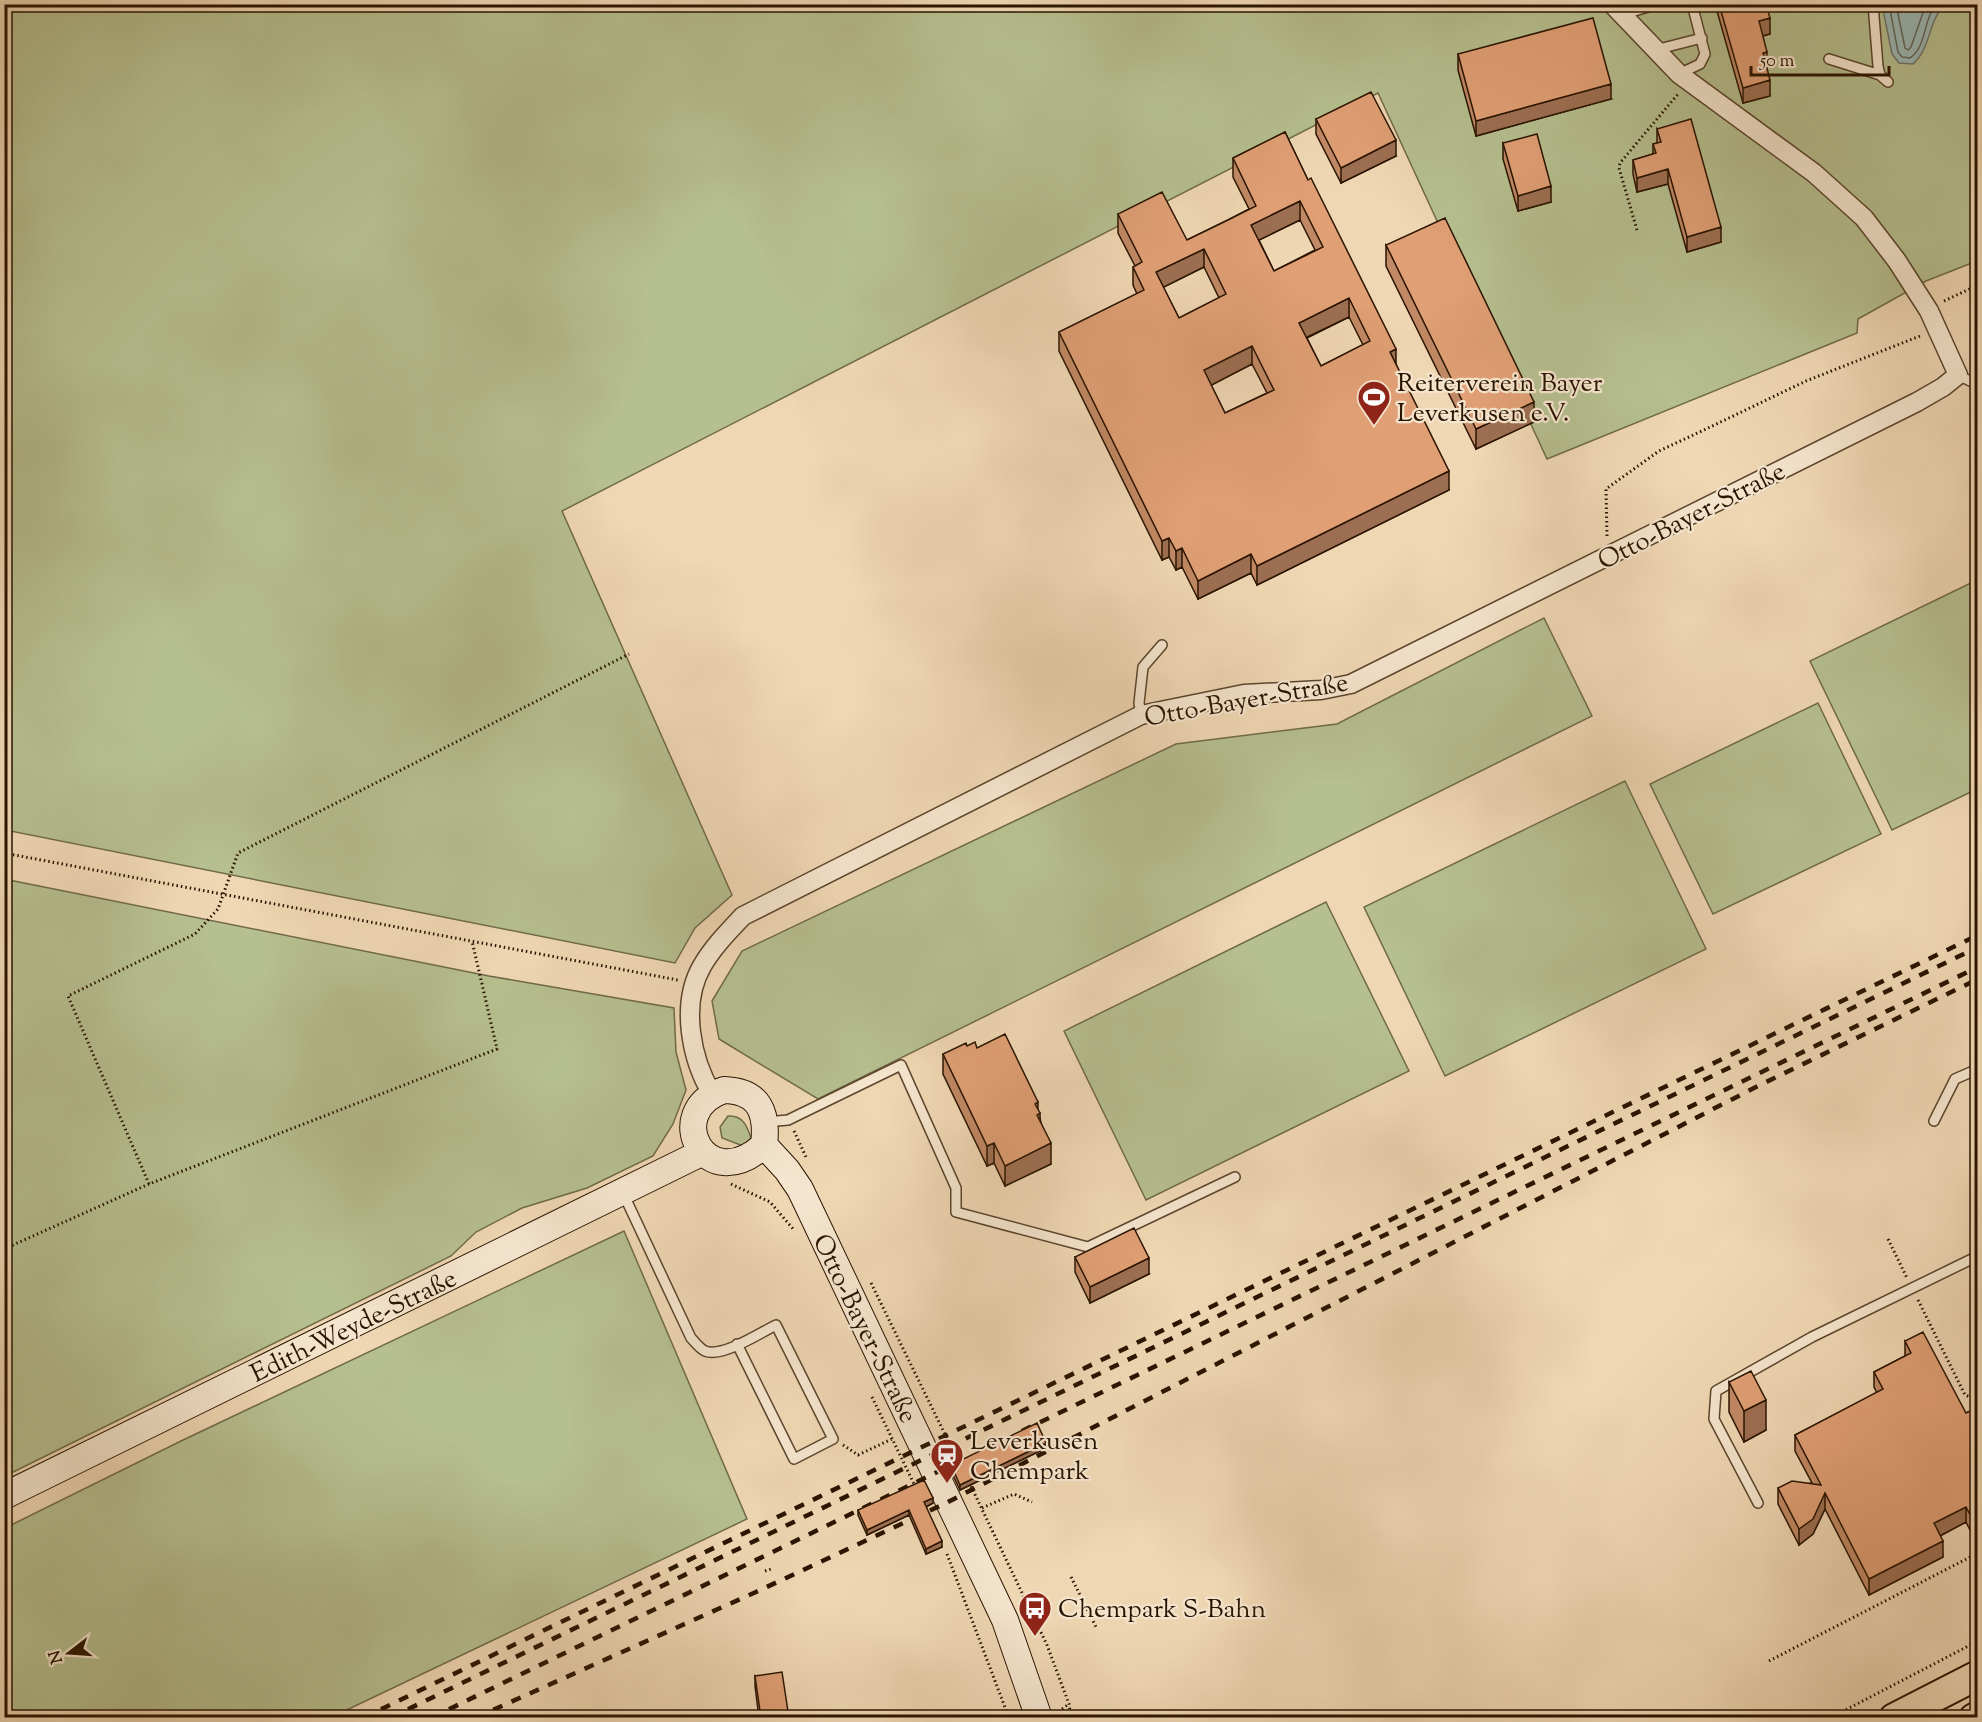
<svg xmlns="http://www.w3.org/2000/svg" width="1982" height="1722" font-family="'Sorts Mill Goudy',serif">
<rect width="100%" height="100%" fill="#efd7b3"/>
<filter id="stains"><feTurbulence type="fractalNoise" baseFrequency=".00333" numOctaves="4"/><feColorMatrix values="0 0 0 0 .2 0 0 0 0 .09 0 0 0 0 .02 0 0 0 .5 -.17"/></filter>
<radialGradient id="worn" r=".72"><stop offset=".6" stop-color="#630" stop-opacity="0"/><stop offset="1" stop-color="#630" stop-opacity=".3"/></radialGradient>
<path fill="#b6bf8f" stroke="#706a48" stroke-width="1.5" d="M5,5H1977V261L1926,281L1858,319L1857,333L1547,459L1378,93L562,511L732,895L695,928L675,963L5,830Z
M1977,580V789L1892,830L1810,661Z
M1544,618L1592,716L818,1099L719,1039L712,1001L742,951L1176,744L1337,724Z
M1818,703L1881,834L1713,914L1650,784Z
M1625,781L1706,949L1445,1076L1364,907Z
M4,879L489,976L674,1008L676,1052L686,1090L673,1124L653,1156L587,1188L522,1208L476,1232L451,1256L5,1476Z
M1326,902L1409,1071L1146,1200L1064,1031Z
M728,1116C743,1115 747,1126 751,1138L743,1146L722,1138L720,1127Z
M624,1231L747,1519L332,1717H5V1528L181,1441Z"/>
<path fill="#9bb8b4" stroke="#6e766c" stroke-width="1.5" d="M1882,5H1944C1928,22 1931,48 1913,64L1899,63L1892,54Z"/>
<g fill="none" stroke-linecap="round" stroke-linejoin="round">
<path stroke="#62665a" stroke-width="1.5" d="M1889,4L1898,52L1902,57L1910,58C1927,47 1923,19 1936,4
M1896,4L1905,48L1908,50L1911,47L1926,4"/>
<defs>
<path id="lane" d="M1873,4L1878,66L1880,75L1888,82
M1621,15L1658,4
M1655,50L1702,38
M1829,59L1880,75
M1679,74L1700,64L1705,54L1692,4
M1958,375L1978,385
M1141,715L1139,703L1143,667L1162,645
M1934,1121L1955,1079L1978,1069
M766,1122L788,1120L901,1065L956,1188V1212L1088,1247L1235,1177
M623,1193L691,1338C695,1342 700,1349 705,1351C722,1358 760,1333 776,1325L833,1439L794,1459L737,1344
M1758,1503L1714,1419L1716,1391L1812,1337L1978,1256"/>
<path id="street" d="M712,1094C691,1059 680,1004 702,966C713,947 728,932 743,916L1141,715L1244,694L1321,690L1351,684L1917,402L1943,387L1958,375L1929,311L1897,261L1864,218L1814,173L1679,74L1612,4"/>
<path id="secondary" d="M724,1090C759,1091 768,1112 764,1145C705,1199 661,1111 724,1090Z
M764,1145L787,1170L800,1189L1005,1620L1039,1718
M4,1496L701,1153"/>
<path id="primary" d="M1894,1718L1978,1675
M1974,1718L1978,1716"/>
</defs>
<use href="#lane" stroke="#5b452d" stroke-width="12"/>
<use href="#street" stroke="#5b452d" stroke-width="21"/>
<use href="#secondary" stroke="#2a1400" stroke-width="28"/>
<use href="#primary" stroke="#2a1400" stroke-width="32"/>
<path stroke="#2a1400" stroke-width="3" stroke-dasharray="1.5 3" stroke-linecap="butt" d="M1637,230L1619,168L1620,163L1678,94
M1944,301L1978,285
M1607,536L1606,489L1659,451L1706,429L1806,381L1920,336
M4,853L678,980
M794,1131L806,1157
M149,1184L68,996L195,934L218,909L238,853L629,654
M731,1184L770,1202L794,1230
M1888,1239L1907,1278
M4,1249L149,1184L497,1049L472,941
M871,1283L959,1463
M1918,1300L1965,1395L1978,1400
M872,1397L915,1486
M843,1445L858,1455L892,1439
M969,1482L1047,1645L1069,1704L1071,1718
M982,1508L1014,1494L1032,1502
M947,1554L1009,1718
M765,1571L771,1569
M1071,1577L1097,1629
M1769,1661L1978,1553
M1062,1709L1069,1704
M1830,1718L1978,1641"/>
<use href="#lane" stroke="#f5e5ce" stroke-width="9"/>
<use href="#street" stroke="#f5e5ce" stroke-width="18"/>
<use href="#secondary" stroke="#f5e5ce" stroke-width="26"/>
<use href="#primary" stroke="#efd7b3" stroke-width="28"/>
<path stroke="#2a1400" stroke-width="4.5" stroke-dasharray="10 10" stroke-linecap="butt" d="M1022,1431L1978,967
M363,1718L1978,935
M390,1718L1978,947
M431,1718L966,1458
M475,1718L756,1592L944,1504L1758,1086L1978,979"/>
</g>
<path fill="#c18965" stroke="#2a1400" stroke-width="1.5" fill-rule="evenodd" d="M1715,4H1766L1770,34L1763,36L1770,96L1743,103Z
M1458,54L1611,99L1476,136L1458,70Z
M1316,119L1396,156L1341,183L1316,134Z
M1657,129L1721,242L1687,252L1668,184L1637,192L1633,174V160L1653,154V144L1657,143Z
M1285,132L1396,364L1449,490L1257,585L1251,573L1198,599L1182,567L1176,570L1169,557L1162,560L1059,351V332L1137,294L1133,285V267L1135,266L1118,233V214L1187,240L1228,220L1249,209L1233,177V158ZM1300,220L1315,250L1274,271L1259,240ZM1204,267L1219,298L1179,318L1163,287ZM1349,317L1363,345L1321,366L1307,338ZM1252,364L1267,393L1225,413L1211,385Z
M1503,143L1551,202L1518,211L1503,159Z
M1386,245L1534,422L1476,449L1386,266Z
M967,1046L1038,1110L1051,1164L1005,1186L994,1163L987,1166L943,1074V1054Z
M1075,1257L1149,1274L1090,1303L1075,1272Z
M1905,1341L1966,1413L1977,1408V1539L1975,1540L1966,1522L1940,1536L1943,1557L1869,1595L1825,1509L1813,1534L1799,1545L1778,1504V1488L1812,1483L1795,1451V1435L1877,1393L1874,1387V1372L1905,1356Z
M1729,1382L1766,1430L1744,1442L1729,1412Z
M1046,1448L960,1490L951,1471V1465Z
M933,1503L926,1507L942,1547L926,1554L909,1515L867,1535L858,1515V1510Z
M755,1676L789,1718H759L755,1686Z"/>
<path fill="#9d6f52" stroke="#2a1400" stroke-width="1.5" d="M1770,18V34L1759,37V21Z
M1767,52V68L1763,53Z
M1770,80V96L1743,103V88Z
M1611,84V99L1476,136V121Z
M1396,140V156L1341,183V168Z
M1668,169V184L1637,192V178Z
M1551,186V202L1518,211V196Z
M1300,201V220L1251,244V225Z
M1721,227V242L1687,252V237Z
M1204,249V267L1156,291V272Z
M1349,298V317L1299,341V323Z
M1252,346V364L1204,389V370Z
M1396,349V368L1390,352Z
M1534,402V422L1476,449V429Z
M1449,471V490L1257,585V566Z
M1169,538V557L1162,560V541Z
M1182,548V567L1176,570V551Z
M1251,554V573L1198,599V581Z
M1038,1102V1114L1040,1113V1134L1035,1104Z
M994,1143V1163L987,1166V1146Z
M1051,1143V1164L1005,1186V1166Z
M1149,1258V1274L1090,1303V1287Z
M1766,1400V1430L1744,1442V1411Z
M1046,1443V1448L960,1490V1485Z
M1825,1493V1509L1813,1534L1799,1545V1529Z
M933,1498V1503L924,1508V1502Z
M1966,1507V1522L1934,1539V1523Z
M909,1510V1515L867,1535V1530Z
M1977,1523V1539L1975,1540V1524Z
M942,1541V1547L926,1554V1549Z
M1943,1541V1557L1869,1595V1579Z"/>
<path fill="#e09f75" stroke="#2a1400" stroke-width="1.5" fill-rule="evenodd" d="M1719,4H1766L1770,18L1759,21L1767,52L1763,53L1770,80L1743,88Z
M1593,18L1611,84L1476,121L1458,54Z
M1371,92L1396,140L1341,168L1316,119Z
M1691,119L1721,227L1687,237L1668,169L1637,178L1633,160L1656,153L1653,144L1661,142L1657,129Z
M1285,132L1308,180L1311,178L1396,349L1390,352L1449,471L1257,566L1251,554L1198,581L1182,548L1176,551L1169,538L1162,541L1059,332L1144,290L1133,267L1142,262L1118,214L1162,192L1187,240L1228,220L1256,206L1233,158ZM1300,201L1323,247L1274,271L1251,225ZM1204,249L1226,294L1179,318L1156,272ZM1349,298L1370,341L1321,366L1299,323ZM1252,346L1274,390L1225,413L1204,370Z
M1537,134L1551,186L1518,196L1503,143Z
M1445,218L1534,402L1476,429L1386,245Z
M1005,1034L1038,1102L1035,1104L1040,1113L1037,1115L1051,1143L1005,1166L994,1143L987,1146L943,1054L966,1043L967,1046L975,1042L977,1048Z
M1134,1228L1149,1258L1090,1287L1075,1257Z
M1923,1332L1966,1413L1977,1408V1523L1975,1524L1966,1507L1934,1523L1943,1541L1869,1579L1825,1493L1813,1519L1799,1529L1778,1488L1792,1481L1821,1485L1795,1435L1883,1389L1874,1372L1911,1353L1905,1341Z
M1751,1371L1766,1400L1744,1411L1729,1382Z
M1037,1423L1046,1443L960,1485L951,1465Z
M924,1480L933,1498L924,1502L942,1541L926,1549L909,1510L867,1530L858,1510Z
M782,1672L789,1718H761L755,1676Z
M659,1711L660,1718L630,1717Z"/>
<defs>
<symbol id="stadium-pin" viewBox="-11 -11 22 30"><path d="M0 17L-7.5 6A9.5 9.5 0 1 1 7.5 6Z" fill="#8f2418" stroke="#f5e5ce"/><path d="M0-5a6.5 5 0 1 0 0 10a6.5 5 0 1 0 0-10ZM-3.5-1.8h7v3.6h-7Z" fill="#fff"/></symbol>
<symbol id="station-pin" viewBox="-11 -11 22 30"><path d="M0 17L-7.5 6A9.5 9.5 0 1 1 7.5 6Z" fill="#8f2418" stroke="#f5e5ce"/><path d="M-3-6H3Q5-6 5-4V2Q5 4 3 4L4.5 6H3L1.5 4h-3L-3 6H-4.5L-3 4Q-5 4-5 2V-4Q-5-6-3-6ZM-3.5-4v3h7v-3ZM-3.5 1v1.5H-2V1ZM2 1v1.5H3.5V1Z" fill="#fff"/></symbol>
<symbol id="bus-pin" viewBox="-11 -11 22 30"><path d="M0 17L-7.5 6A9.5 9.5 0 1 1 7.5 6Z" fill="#8f2418" stroke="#f5e5ce"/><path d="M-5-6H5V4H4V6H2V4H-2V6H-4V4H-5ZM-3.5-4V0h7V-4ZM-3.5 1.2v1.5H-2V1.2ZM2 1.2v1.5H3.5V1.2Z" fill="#fff"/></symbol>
</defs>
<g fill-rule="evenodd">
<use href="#stadium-pin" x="1355" y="378" width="38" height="52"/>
<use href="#station-pin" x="928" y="1436" width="38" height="52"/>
<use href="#bus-pin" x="1016" y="1589" width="38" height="52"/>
</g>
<g text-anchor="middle" stroke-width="4.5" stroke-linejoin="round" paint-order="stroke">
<g font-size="26" fill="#2a1400" stroke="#f5e5ce" text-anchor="start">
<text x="1397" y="391">Reiterverein Bayer<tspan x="1397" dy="30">Leverkusen e.V.</tspan></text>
<text x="970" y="1449">Leverkusen<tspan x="970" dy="30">Chempark</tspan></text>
<text x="1058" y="1617">Chempark S-Bahn</text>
</g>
<g font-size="26" fill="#2a1400" stroke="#f5e5ce">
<text transform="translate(1691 515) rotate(-27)" y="9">Otto-Bayer-Straße</text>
<text transform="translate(1246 699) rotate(-10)" y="9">Otto-Bayer-Straße</text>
<text transform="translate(353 1325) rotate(-26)" y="9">Edith-Weyde-Straße</text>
<text transform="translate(866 1328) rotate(64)" y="9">Otto-Bayer-Straße</text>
</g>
</g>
<rect width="1982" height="1722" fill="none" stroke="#efd7b3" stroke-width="24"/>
<rect x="6" y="6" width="1970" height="1710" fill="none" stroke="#2a1400" stroke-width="3"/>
<rect x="12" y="12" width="1958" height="1698" fill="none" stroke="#2a1400" stroke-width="1.5"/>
<g transform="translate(69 1653) rotate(253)" stroke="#f5e5ce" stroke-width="4.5" paint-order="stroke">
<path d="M0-4.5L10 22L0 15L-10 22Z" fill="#2a1400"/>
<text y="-9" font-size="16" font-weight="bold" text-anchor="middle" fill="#2a1400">N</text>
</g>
<path d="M1751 66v9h138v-9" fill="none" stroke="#2a1400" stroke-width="3"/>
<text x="1760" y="66" font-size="18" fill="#2a1400" stroke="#f5e5ce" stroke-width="4.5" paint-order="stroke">50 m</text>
<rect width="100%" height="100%" filter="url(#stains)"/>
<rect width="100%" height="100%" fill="url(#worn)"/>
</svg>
